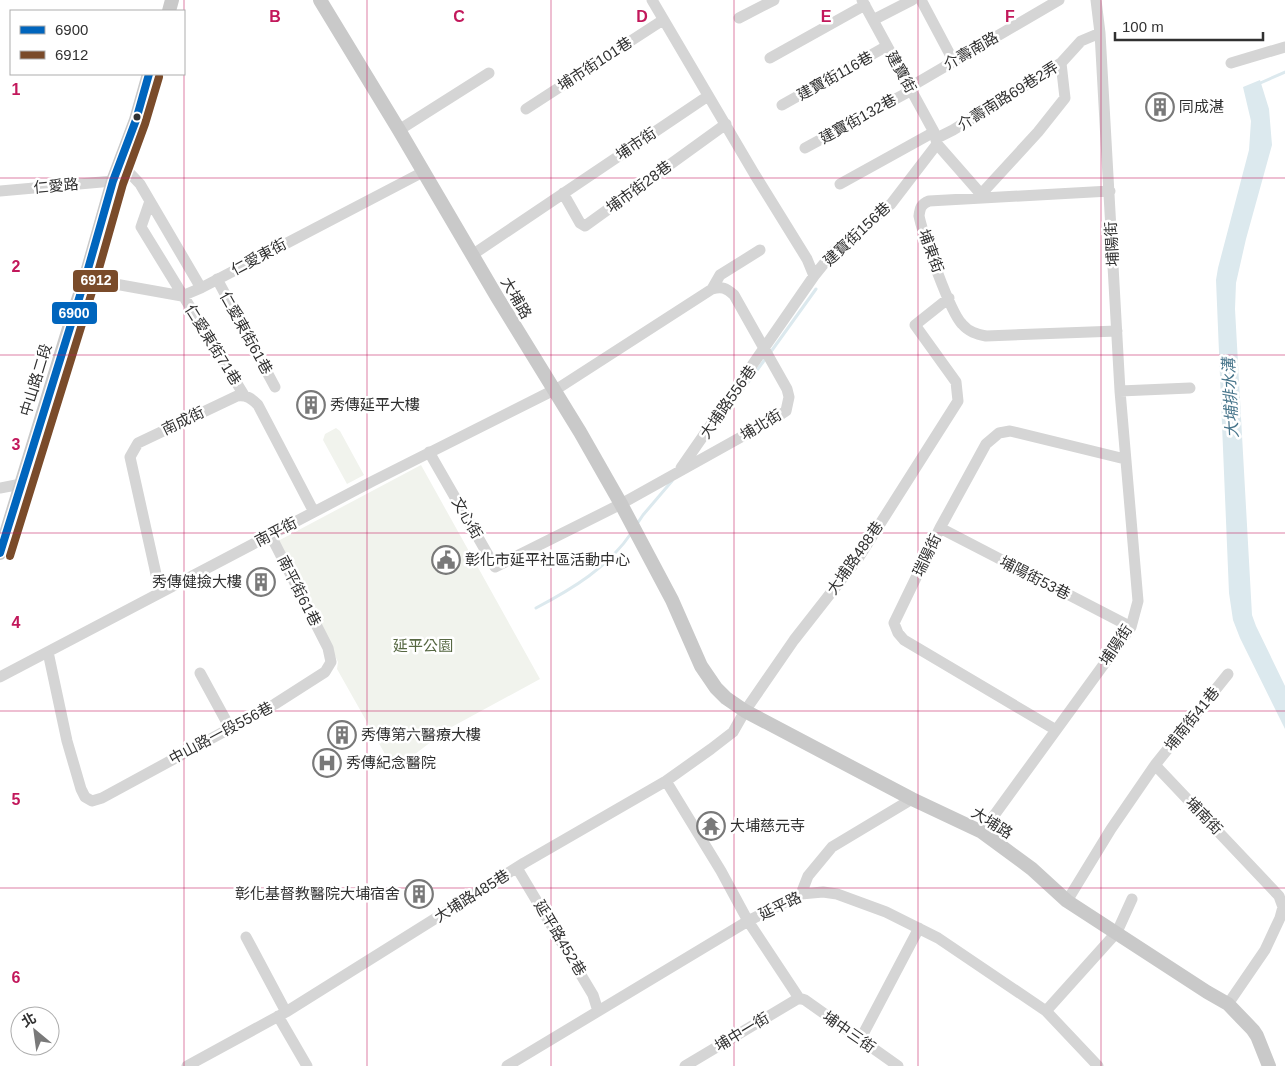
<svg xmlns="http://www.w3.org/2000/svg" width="1285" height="1066" font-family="Arial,'Noto Sans TC',sans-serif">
<rect width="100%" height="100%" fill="#fff"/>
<path fill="#f1f3ed" d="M336,428L340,431L364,475L347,484L323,440L325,434Z
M421,465L540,679L448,729L394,770L337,669L338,662L278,541Z"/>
<path fill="#dce9ee" d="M1260,80L1269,109L1272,145L1246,239L1236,283L1235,309L1252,615L1256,626L1285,686V729L1240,638L1233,620L1229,593L1216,280L1218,268L1249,150L1251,121L1243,87Z"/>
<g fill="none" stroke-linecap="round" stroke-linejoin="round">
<path stroke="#dce9ee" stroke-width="3" d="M1258,84L1285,72
M770,353L816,289
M727,411L766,358
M637,524L643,515L672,481
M536,608C572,589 609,567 632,532"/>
<path stroke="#d5d5d5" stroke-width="11" d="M652,0L755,175L807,259L814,276
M862,0L934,132L937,144L980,193L983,192L1038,132L1065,98L1061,63
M921,0L954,62
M739,18L774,0
M873,20L912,0
M770,58L865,5
M1231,63L1285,47
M910,87L1059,0
M782,105L887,46
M526,109L663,20
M399,130L489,73
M937,138L953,130L1061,63L1081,41L1100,33
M805,148L912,90
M120,163L140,184L201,288
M840,184L934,132
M0,191L113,181
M1110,191L929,201C921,204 920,208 919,216C923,235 950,312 962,324C969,332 976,334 986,336L1117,331
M563,193L580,223L585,226L726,124
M150,201L141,227L244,395
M472,255L708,96
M86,276L115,284L182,296L201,288L423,172
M217,279L275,387
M712,289L720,275L760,250
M1120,391L1190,388
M681,468L814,276L835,250L891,204L937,144
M0,488L21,484
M940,528L1131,627
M160,592L130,457L138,443L237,396C247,395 251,398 258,405L314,512
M48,652L67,741L81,789L85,797L92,801L102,798L275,704L325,672L331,662L328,648L270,534
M200,673L230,728
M0,677L373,481L560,387L712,289C722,286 726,288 734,295L787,389L789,397L786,411L777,417L621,504L495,567L429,452
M1056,730L904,640L898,633L894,623L940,528L986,444L999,433L1010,431L1125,459
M1155,765L1279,896L1283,907L1280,918L1265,950L1228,1004
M666,781L721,871L748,921L799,998
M982,832L1131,627L1138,601L1120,391L1100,33L1096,0
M517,868L593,995L598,1011
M801,894L808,876L832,847L912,799
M1067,901L1111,829L1155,765L1228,674
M246,937L286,1012
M799,998L805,1000L898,1066
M1046,1011L1117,932L1132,899
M278,1016L307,1066
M860,1040L919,928
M187,1066L286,1012L524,863L666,781L711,749L733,732L745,711L794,640L859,557L958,401L956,382L915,325L949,298
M507,1066L748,921L801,894L823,892L837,894L886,912L938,938L1046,1011L1098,1066
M685,1066L799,998"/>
<path stroke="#c9c9c9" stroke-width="14" d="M320,0L399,130L497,297L580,432L621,504L672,600L701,666L716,688L726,698L745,711L912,799L982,832L1032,869L1067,901L1207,992L1228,1004L1253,1030L1257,1036L1269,1066
M169,11L172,0
M0,553L73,315L86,276L113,181L136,120L149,74"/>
<defs>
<path id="bus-1" d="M0,553L86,276L113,181L136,120L149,74"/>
<path id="bus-2" d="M10,556L96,279L123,184L145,124L159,77"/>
</defs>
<use href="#bus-1" stroke="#fff" stroke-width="11"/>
<use href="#bus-2" stroke="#fff" stroke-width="11"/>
<use href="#bus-1" stroke="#0065bd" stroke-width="8"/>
<use href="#bus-2" stroke="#7a4b2a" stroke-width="8"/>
</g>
<path fill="none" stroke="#c2185b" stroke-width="1" stroke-opacity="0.55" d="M184,0V11M367,0V1066M551,0V1066M734,0V1066M918,0V1066M1101,0V1066M184,74V1066M0,178H1285M0,355H1285M0,533H1285M0,711H1285M0,888H1285"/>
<defs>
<symbol id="building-ring" viewBox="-11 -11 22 22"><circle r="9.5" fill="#fff" stroke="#797979" stroke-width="1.5"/><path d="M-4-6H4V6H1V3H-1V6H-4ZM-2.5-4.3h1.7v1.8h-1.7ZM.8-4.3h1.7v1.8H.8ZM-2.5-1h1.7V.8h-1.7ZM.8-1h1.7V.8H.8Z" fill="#797979"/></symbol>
<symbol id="civic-ring" viewBox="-11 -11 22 22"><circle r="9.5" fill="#fff" stroke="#797979" stroke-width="1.5"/><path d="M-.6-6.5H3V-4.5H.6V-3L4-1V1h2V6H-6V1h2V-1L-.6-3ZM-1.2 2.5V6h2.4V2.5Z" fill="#797979"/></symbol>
<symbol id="hospital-ring" viewBox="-11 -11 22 22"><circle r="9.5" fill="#fff" stroke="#797979" stroke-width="1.5"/><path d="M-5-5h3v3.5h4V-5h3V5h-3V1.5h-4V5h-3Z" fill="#797979"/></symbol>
<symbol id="temple-ring" viewBox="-11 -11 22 22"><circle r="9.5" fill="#fff" stroke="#797979" stroke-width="1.5"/><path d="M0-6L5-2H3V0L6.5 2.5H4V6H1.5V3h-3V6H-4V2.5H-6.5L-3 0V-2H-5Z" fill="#797979"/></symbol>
</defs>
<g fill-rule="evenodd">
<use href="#building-ring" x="1144" y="91" width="32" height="32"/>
<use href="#building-ring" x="295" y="389" width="32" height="32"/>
<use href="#civic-ring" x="430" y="544" width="32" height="32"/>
<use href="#building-ring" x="245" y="566" width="32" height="32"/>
<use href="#building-ring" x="326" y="719" width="32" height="32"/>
<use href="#hospital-ring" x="311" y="747" width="32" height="32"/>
<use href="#temple-ring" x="695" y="810" width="32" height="32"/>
<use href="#building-ring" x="403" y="878" width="32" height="32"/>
</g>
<circle fill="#313131" stroke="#fff" stroke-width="2" cx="137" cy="117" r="4.5"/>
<g text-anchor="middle" stroke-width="5" stroke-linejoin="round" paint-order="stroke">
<g font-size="15" fill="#313131" stroke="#fff">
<text transform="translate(971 51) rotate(-30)" y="5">介壽南路</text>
<text transform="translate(595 64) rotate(-33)" y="5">埔市街101巷</text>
<text transform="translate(901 72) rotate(61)" y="5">建寶街</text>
<text transform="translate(835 76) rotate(-29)" y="5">建寶街116巷</text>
<text transform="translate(1008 96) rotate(-32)" y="5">介壽南路69巷2弄</text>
<text transform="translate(858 119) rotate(-29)" y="5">建寶街132巷</text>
<text transform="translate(636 144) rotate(-34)" y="5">埔市街</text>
<text transform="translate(56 186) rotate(-5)" y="5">仁愛路</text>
<text transform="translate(639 187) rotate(-36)" y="5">埔市街28巷</text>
<text transform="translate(857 234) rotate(-43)" y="5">建寶街156巷</text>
<text transform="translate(1112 244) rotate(-93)" y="5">埔陽街</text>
<text transform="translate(931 251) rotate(70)" y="5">埔東街</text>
<text transform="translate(259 257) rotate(-28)" y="5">仁愛東街</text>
<text transform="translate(516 298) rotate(60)" y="5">大埔路</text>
<text transform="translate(246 333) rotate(61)" y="5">仁愛東街61巷</text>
<text transform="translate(213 345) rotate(58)" y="5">仁愛東街71巷</text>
<text transform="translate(36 380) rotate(-73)" y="5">中山路二段</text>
<text transform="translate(728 402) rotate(-55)" y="5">大埔路556巷</text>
<text transform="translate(183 421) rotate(-26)" y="5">南成街</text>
<text transform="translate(761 425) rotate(-31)" y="5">埔北街</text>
<text transform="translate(467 518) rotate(60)" y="5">文心街</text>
<text transform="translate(276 532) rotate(-27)" y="5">南平街</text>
<text transform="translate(927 555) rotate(-64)" y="5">瑞陽街</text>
<text transform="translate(855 558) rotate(-55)" y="5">大埔路488巷</text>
<text transform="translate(1035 578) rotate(27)" y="5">埔陽街53巷</text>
<text transform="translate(299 591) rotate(63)" y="5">南平街61巷</text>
<text transform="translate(1116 645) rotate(-56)" y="5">埔陽街</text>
<text transform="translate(1192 719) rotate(-51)" y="5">埔南街41巷</text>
<text transform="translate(221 733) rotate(-28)" y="5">中山路一段556巷</text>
<text transform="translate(1204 816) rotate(46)" y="5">埔南街</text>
<text transform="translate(992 823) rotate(32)" y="5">大埔路</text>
<text transform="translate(472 896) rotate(-32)" y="5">大埔路485巷</text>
<text transform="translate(780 906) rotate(-26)" y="5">延平路</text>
<text transform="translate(560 938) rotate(59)" y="5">延平路452巷</text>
<text transform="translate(742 1032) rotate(-31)" y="5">埔中一街</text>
<text transform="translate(849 1032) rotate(35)" y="5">埔中三街</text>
</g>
<g font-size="15" fill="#313131" stroke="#fff" text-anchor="start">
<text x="1179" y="112">同成湛</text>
<text x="330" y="410">秀傳延平大樓</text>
<text x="465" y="565">彰化市延平社區活動中心</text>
<text x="242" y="587" text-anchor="end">秀傳健撿大樓</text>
<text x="361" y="740">秀傳第六醫療大樓</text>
<text x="346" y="768">秀傳紀念醫院</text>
<text x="730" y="831">大埔慈元寺</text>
<text x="400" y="899" text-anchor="end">彰化基督教醫院大埔宿舍</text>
</g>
<g font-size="15" fill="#576843" stroke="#fff">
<text x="423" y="651">延平公園</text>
</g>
<g font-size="16" font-style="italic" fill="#47758b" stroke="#fff">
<text transform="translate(1230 398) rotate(-93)" y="6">大埔排水溝</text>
</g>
</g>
<g font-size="16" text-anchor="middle" font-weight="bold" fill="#c2185b" stroke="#fff" stroke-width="5" stroke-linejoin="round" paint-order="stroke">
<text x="275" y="22">B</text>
<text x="459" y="22">C</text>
<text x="642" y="22">D</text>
<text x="826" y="22">E</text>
<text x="1010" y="22">F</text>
<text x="16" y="95">1</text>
<text x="16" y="272">2</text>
<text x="16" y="450">3</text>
<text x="16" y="628">4</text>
<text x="16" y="805">5</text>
<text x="16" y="983">6</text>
</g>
<g stroke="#fff" stroke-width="2">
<rect x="72" y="269" width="47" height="24" rx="5" fill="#7a4b2a"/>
<rect x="51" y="301" width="47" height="24" rx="5" fill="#0065bd"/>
</g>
<g font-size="14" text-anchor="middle" font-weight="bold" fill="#fff">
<text x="96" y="285">6912</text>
<text x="74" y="318">6900</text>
</g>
<rect x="10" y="10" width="175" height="65" fill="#ffffff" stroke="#adadad"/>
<rect x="20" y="26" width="25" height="8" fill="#0065bd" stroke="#adadad"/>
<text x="55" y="35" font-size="15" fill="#313131">6900</text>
<rect x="20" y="51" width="25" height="8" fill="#7a4b2a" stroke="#adadad"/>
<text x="55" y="60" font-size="15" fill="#313131">6912</text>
<g transform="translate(35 1031) rotate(331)"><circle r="24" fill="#ffffff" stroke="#adadad"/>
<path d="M0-4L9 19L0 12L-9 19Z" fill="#797979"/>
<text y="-8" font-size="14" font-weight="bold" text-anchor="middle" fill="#313131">北</text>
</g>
<path d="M1115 32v8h148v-8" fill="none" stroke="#313131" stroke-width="2.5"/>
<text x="1122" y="32" font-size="15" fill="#313131" stroke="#ffffff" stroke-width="4" paint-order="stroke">100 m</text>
</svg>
